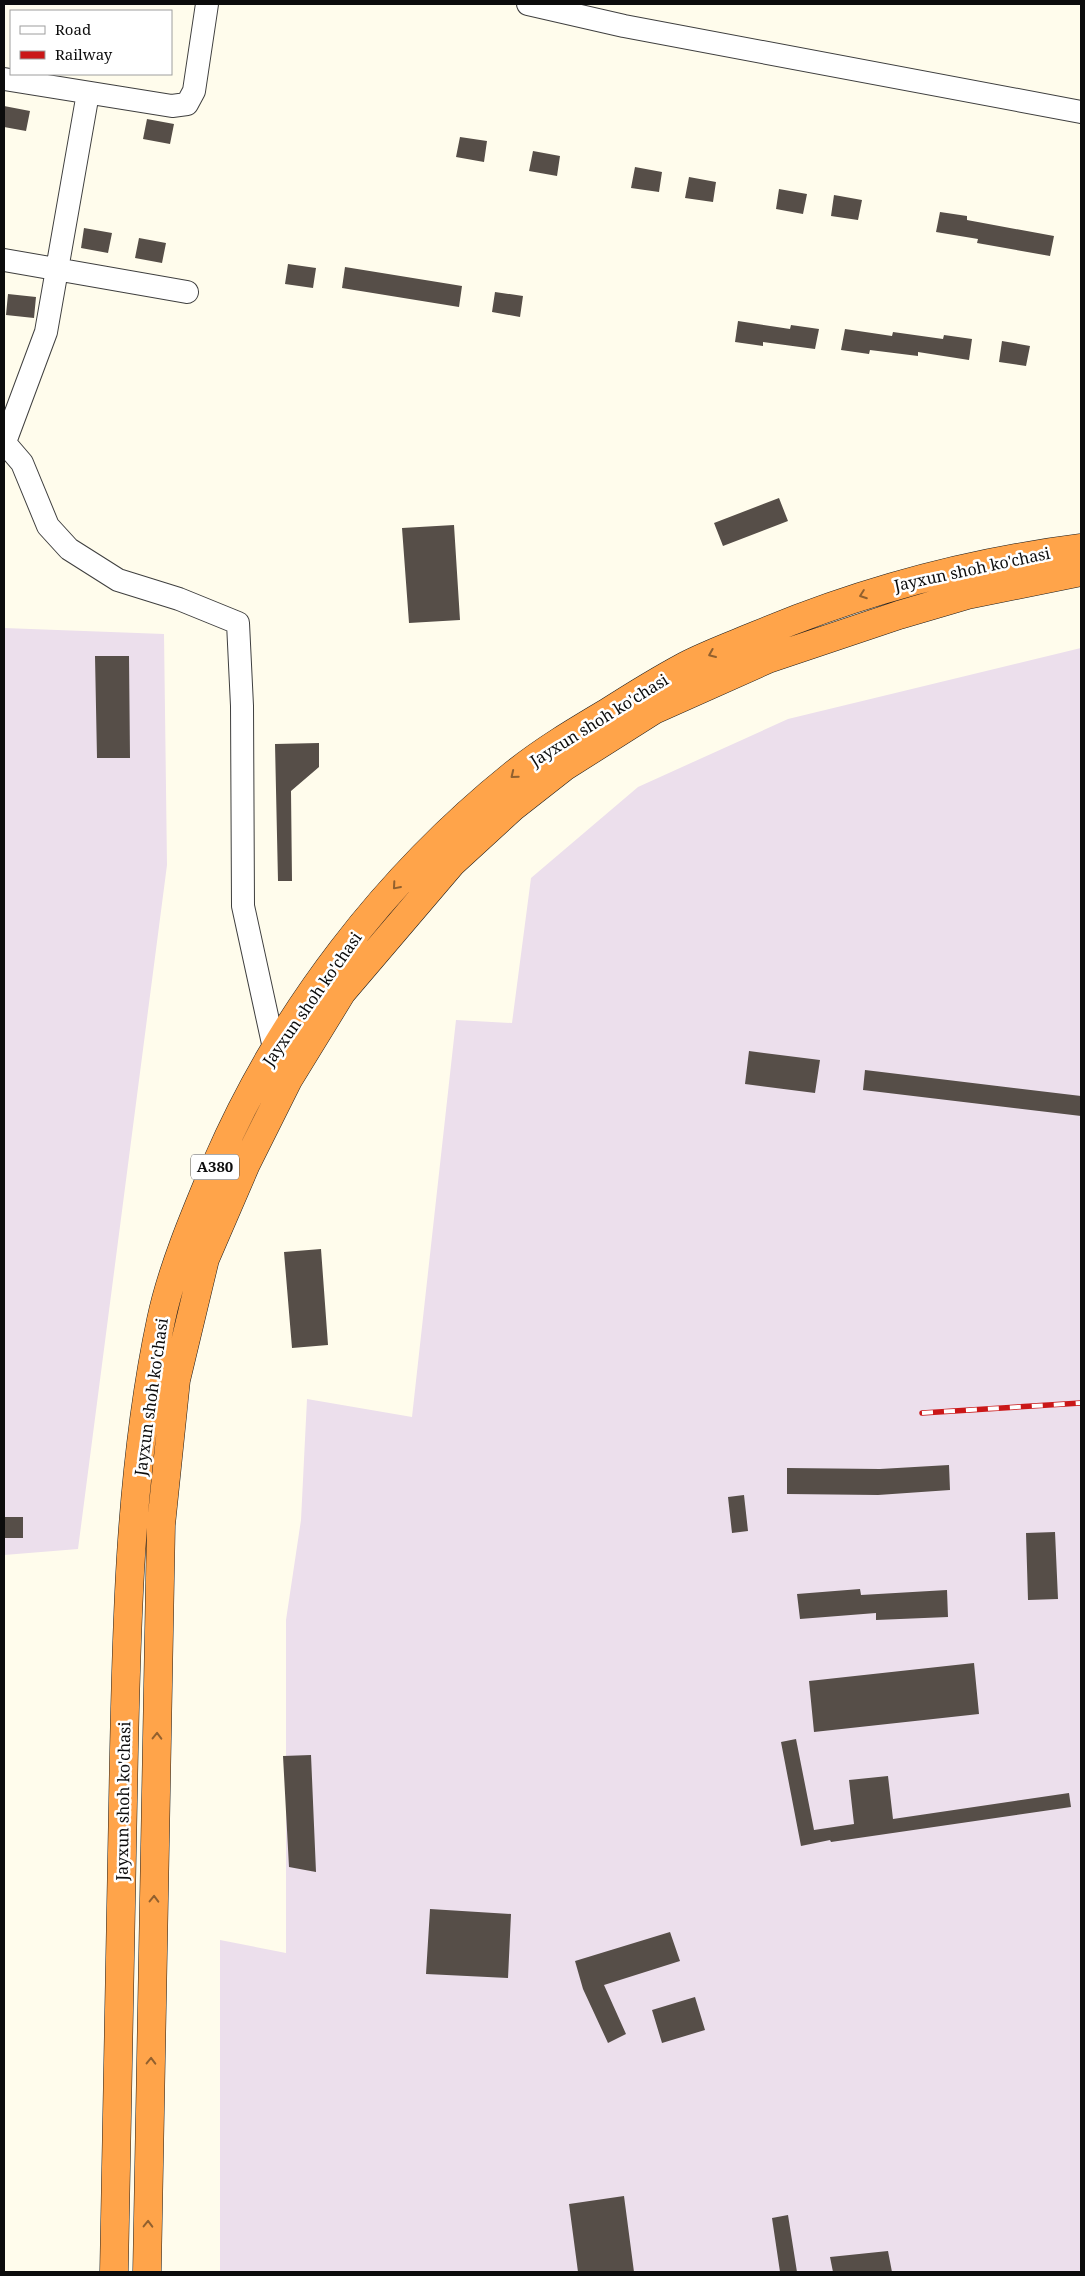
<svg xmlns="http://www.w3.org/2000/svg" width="1085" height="2276" font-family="'Noto Serif',serif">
<rect width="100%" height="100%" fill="#fffcec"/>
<path fill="#ecdfec" d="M4,628L164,634L167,865L78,1549L4,1555Z
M1081,648V2272H220V1940L286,1953V1620L301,1520L307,1399L412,1417L456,1020L512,1023L531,878L638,787L788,719Z"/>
<path fill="#564e48" d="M4,106L30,111L26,131L4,127Z
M147,119L174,124L170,144L143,139Z
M460,137L487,141L484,162L456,157Z
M533,151L560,156L557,176L529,171Z
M635,167L662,172L659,192L631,188Z
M689,177L716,182L713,202L685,198Z
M779,189L807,194L803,214L776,209Z
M834,195L862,200L858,220L831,216Z
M940,212L967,216V220L1054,236L1050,256L977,243L978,239L936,232Z
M84,228L112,233L108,253L81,248Z
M139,238L166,243L162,263L135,258Z
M288,264L316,268L313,288L285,284Z
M345,267L462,286L459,307L342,288Z
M495,292L523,296L520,317L492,312Z
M8,294L36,297L34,318L6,315Z
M738,321L790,329L791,325L819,329L815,349L763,342V346L735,342Z
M845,329L892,336L893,332L943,339L944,335L972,339L969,360L918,352V356L870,350L869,354L841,350Z
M1002,341L1030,346L1026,366L999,362Z
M779,498L788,521L723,546L714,523Z
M454,525L460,620L409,623L402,528Z
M95,656H129L130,758H97Z
M319,743V767L291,791L292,881H278L275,744Z
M749,1051L820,1060L815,1093L745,1084Z
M865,1070L1081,1096V1116L863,1090Z
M321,1249L328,1345L292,1348L284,1252Z
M949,1465L950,1490L878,1495L787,1494V1468L880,1469Z
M744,1495L748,1531L732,1533L728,1497Z
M4,1517H23V1538H4Z
M1055,1532L1058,1599L1028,1600L1026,1533Z
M860,1589L861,1595L947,1590L948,1617L876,1620V1613L800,1619L797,1594Z
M974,1663L979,1714L814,1732L809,1681Z
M796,1739L814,1830L854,1824L849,1780L888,1776L893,1819L1069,1793L1071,1807L831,1842L830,1840L801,1846L781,1742Z
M311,1755L316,1872L289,1867L283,1756Z
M430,1909L511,1914L508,1978L426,1974Z
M670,1932L680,1961L604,1985L626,2034L608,2043L583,1989L575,1961Z
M695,1997L705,2030L662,2043L652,2010Z
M624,2196L634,2272H578L569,2204Z
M788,2215L797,2272H780L772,2218Z
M888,2251L892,2272H833L830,2257Z"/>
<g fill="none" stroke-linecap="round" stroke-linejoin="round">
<defs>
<path id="minor" d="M528,4L624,26L1081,112
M4,79L172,106L187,104L194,91L207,4
M4,260L187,292
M4,442L22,463L48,526L69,549L118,580L179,599L238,623L242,706L243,906L274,1048
M5,442L46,332L88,93"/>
<path id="highway" d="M114,2272C117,2115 120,1958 123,1801C126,1643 128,1475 161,1320C172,1268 196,1212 217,1162C282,1012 387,876 514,774C544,750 576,731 608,712C633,696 659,680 685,666C708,654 733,645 757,635C862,591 969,562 1081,548
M147,2272L161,1525L176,1380L205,1259L246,1164L288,1080L342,992L452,863L513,807L564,767L654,710L768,659L899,615L967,595L1081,572"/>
</defs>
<use href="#minor" stroke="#3f3f3f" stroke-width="24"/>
<use href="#highway" stroke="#1d1d1d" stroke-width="29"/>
<use href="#minor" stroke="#fff" stroke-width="22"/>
<use href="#highway" stroke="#ffa44a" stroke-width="28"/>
<defs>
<path id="rail" d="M922,1413L1081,1403"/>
</defs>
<use href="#rail" stroke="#ca1718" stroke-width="5.5"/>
<use href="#rail" stroke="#fff" stroke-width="4" stroke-dasharray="11" stroke-linecap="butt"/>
</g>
<defs><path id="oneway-chevron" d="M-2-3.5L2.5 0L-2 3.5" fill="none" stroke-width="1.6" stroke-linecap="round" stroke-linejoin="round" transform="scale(1.25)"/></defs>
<g stroke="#92602e">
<use href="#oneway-chevron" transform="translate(863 595) rotate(160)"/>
<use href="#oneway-chevron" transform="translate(712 654) rotate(157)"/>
<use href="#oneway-chevron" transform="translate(514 775) rotate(141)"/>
<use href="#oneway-chevron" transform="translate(396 886) rotate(131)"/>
<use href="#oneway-chevron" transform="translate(157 1736) rotate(-89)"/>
<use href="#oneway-chevron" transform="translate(154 1899) rotate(-89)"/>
<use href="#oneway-chevron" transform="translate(151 2061) rotate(-89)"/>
<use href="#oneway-chevron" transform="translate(148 2224) rotate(-89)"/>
</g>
<g text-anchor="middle" stroke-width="5" stroke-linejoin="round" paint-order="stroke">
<rect fill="#fff" stroke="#555" stroke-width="1" x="191" y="1154.5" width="48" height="25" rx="4"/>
<g font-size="15" font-weight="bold" fill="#0c0c0c">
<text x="215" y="1172">A380</text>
</g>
<g font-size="16" fill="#0c0c0c" stroke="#fff">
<text transform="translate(972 569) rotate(-12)" y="6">Jayxun shoh ko'chasi</text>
<text transform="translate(599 720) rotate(-32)" y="6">Jayxun shoh ko'chasi</text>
<text transform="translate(312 999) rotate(-55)" y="6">Jayxun shoh ko'chasi</text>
<text transform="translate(151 1397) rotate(-82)" y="6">Jayxun shoh ko'chasi</text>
<text transform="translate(123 1801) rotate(-89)" y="6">Jayxun shoh ko'chasi</text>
</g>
</g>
<rect width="1085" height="2276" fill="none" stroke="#0c0c0c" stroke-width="10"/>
<rect x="10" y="10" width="162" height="65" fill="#ffffff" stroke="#9e9e9e"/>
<rect x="20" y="26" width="25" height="8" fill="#ffffff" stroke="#9e9e9e"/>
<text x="55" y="35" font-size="15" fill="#0c0c0c">Road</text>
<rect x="20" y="51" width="25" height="8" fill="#ca1718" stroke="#9e9e9e"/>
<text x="55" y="60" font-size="15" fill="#0c0c0c">Railway</text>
</svg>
